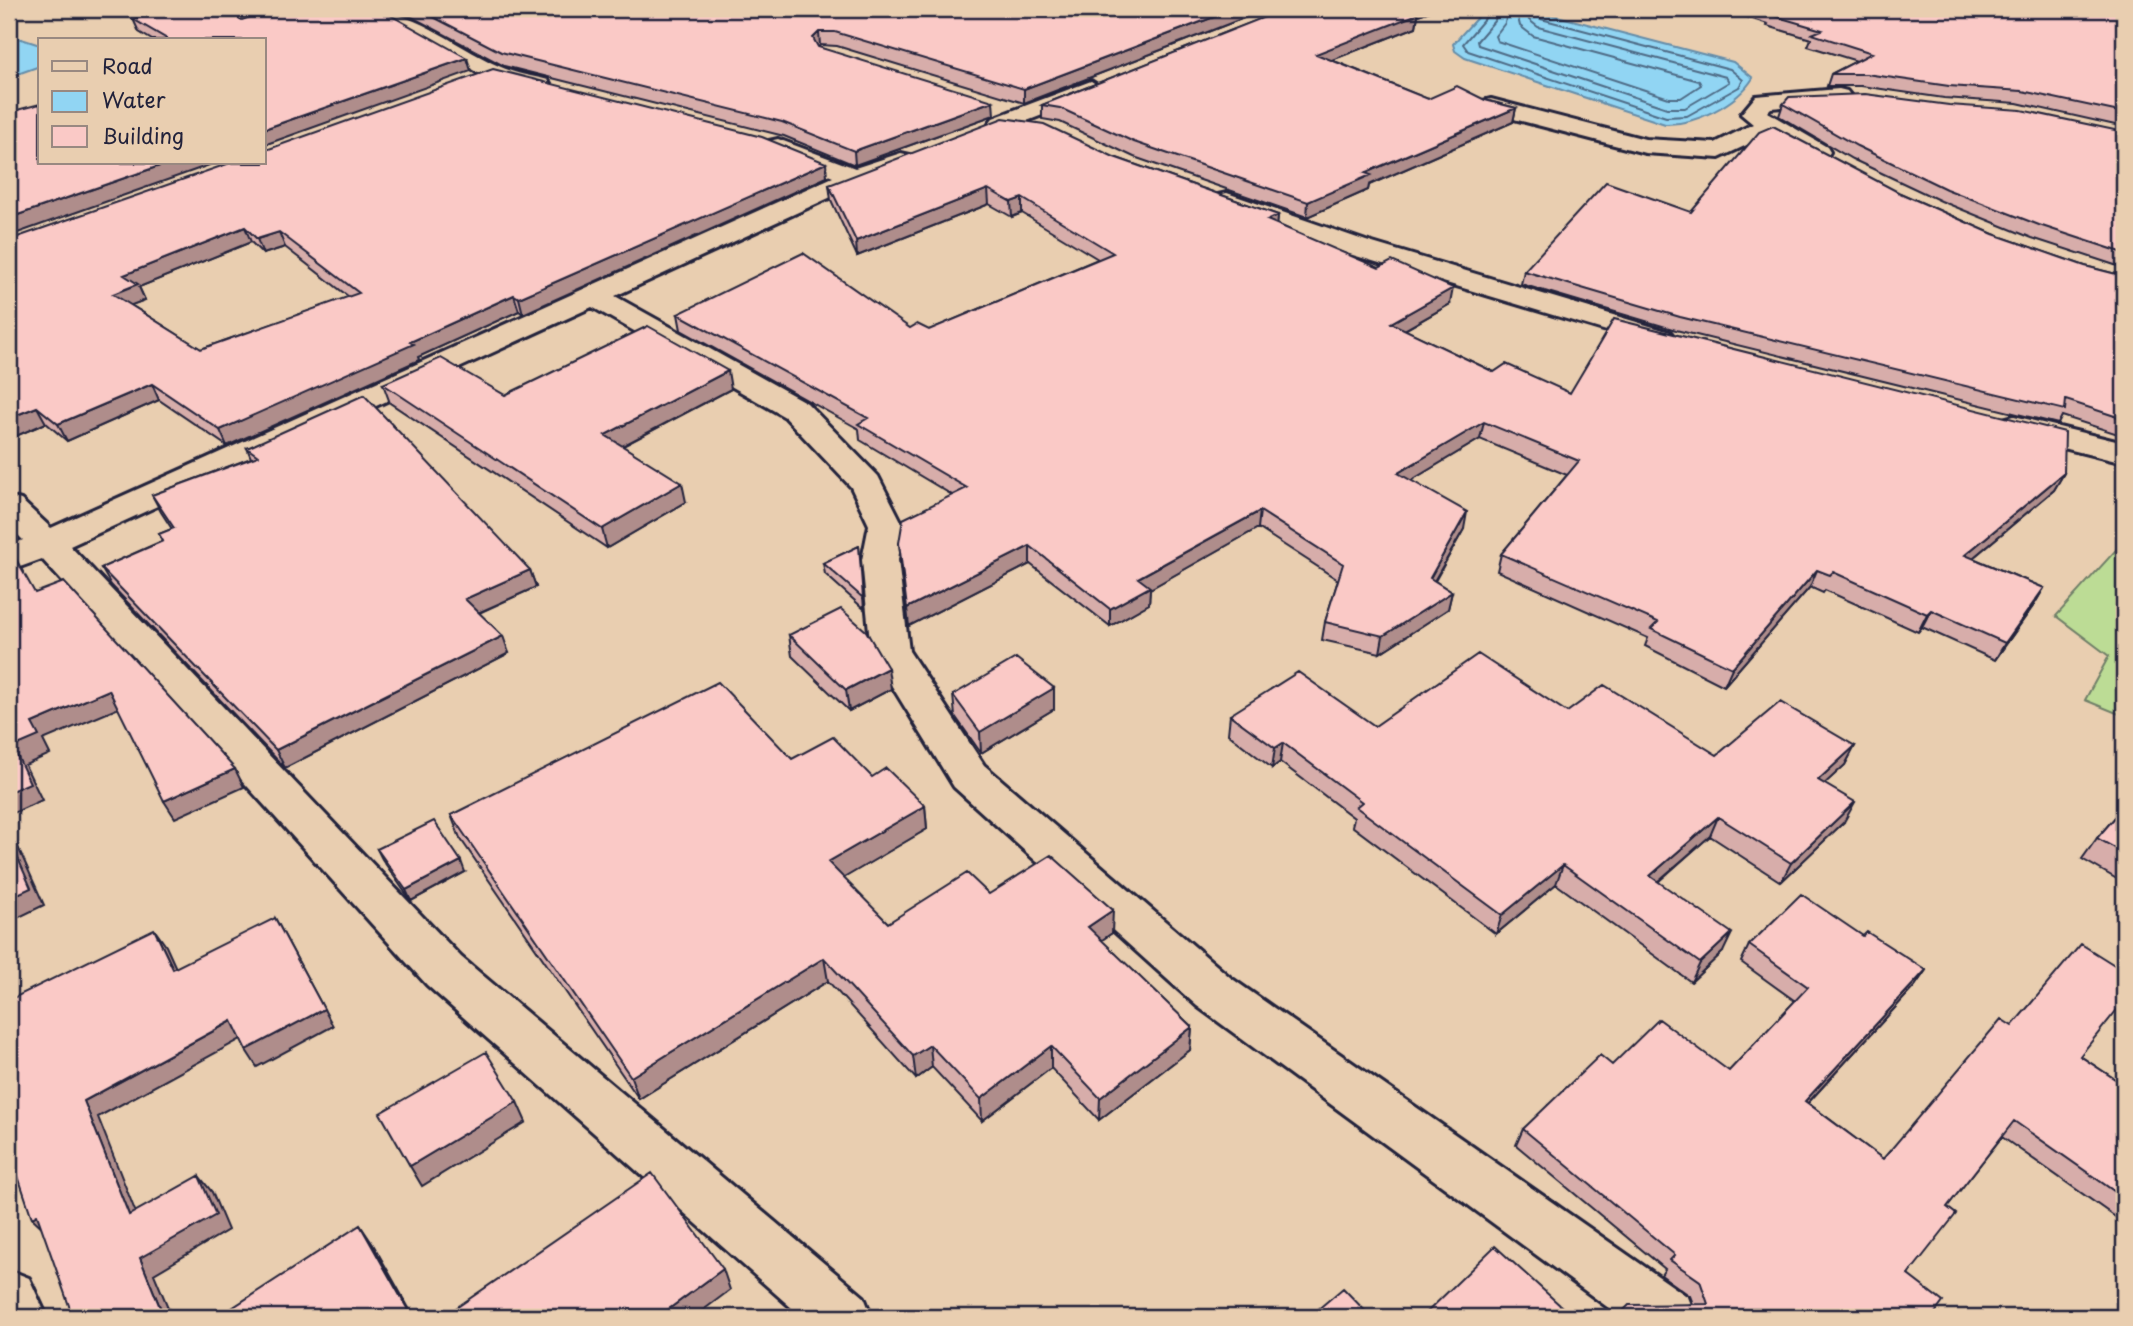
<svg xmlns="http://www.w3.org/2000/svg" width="2133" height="1326" font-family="'Playpen Sans',sans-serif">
<rect width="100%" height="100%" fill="#e9ceb0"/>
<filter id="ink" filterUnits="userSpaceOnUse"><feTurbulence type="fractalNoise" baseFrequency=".0143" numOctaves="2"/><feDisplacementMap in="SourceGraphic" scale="14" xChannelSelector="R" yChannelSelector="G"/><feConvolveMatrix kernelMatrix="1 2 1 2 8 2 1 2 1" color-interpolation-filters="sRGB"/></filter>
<g filter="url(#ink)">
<path fill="#bcdc95" stroke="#6f7f68" stroke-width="2" d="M2124,541V716L2085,700L2109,656L2056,616Z"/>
<path fill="#91d5f3" stroke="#658da9" stroke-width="2" d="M1490,9H1530L1733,62L1753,78C1737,104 1695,125 1665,124L1465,58L1455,51L1453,44L1483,11Z
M9,35L40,45V66L9,77Z"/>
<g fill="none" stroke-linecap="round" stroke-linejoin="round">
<path stroke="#4e6a85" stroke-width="2" d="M1489,9L1487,16L1463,44L1468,51L1666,117L1687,116L1739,87L1743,80L1730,69L1541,19L1535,9
M1498,9L1495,20L1477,41L1478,45L1667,108H1685L1729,82L1726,77L1538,27L1529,20L1526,9
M1508,9L1505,23L1495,36L1497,41L1669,98H1681L1701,85L1699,81L1533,36L1520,26L1516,9"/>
<defs>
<path id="minor" d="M354,9C418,9 447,43 501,67C516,74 533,76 548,80L551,85L540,92L487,78L395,26L357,13Z
M1091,81L1102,88L1099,93L1009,128H993L989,123L993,118Z
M1839,89L1847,91L1851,96L1847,101L1771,108L1767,112L1827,147L1830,152L1827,157L1818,159L1770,134L1719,158L1645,153L1483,111L1479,106L1483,101L1491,99L1645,139L1715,143L1753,124L1741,114L1756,96Z
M778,139L855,168L901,153L910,155L913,160L910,165L864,182L615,296L807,403L878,476L903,525L898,560L909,651L984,765L1231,978L1688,1297L1696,1317H1621L1197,1006L954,787L871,652L862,560L869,525L851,487L785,417L592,307L70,546L461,957L864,1297L872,1317H802L427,985L42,559L9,571V546L23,540L9,526V497L21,500L51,528L833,177L769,151L766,146L769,141Z
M1227,193L1366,241L1670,332L1675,338L1670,344L1660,347L1650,344L1346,253L1218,207L1214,201L1218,195Z
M2014,416L2124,443V463L2003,433L1998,426L2003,419Z
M9,1270L29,1278L47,1317H9Z"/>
</defs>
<use href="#minor" stroke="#22223b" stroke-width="6"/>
<use href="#minor" fill="#e9ceb0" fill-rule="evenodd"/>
</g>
<path fill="#d7adaa" stroke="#22223b" stroke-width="2" fill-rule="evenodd" d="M391,9H1267L1024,103L837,46L820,45L818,47L994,115L855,165L784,136L504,66L410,16Z
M1285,9H1436L1418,15L1416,27L1332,60L1428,99L1485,100L1516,108L1513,122L1369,185L1368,190L1307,217L1134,157L1060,122L1042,119V105Z
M1721,9H2124V127L2017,103L1944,98L1861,86H1827L1831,74L1857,61L1808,46L1811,39L1767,26L1768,24Z
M133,19L242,20L471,71L264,40H152L139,32Z
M1783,104L2124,132V268L2032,238L1941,201L1852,159L1779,116Z
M1114,157L1278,215L1277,224L1450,304L1405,330L1494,372L1570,393L2064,473L2054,490L1973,558L2044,588L2034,605L1995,660L1922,627L1918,632L1825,590L1823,593L1810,587L1724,686L1645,646L1648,638L1497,571L1501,554L1567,475L1480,439L1411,480L1464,529L1435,581L1452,592L1448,609L1380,653L1322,640L1325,622L1338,580L1258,528L1150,589L1149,604L1110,626L1030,564L909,626L899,543L952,495L860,440L859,429L681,330L678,314L929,330L1098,259L1022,213L1012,217L989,204L857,256L831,200L829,185Z
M827,177L523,314L519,311L418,357L419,360L227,446L159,400L67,441L46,423L9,439V240ZM251,242L263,254L285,247L349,297L201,349L131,305L145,300L139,287Z
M1900,193L1993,234L2085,266L2124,276V436L2062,416L2058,424L1676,330L1521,284L1524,271L1691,212Z
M383,384L505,395L731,389L623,446L686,502L607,548L390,403Z
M247,448L530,570L536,587L479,613L509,653L285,768L111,585L101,568L162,541L159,534L172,529L161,512L152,495L251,458Z
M859,546L864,609L825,574L823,563Z
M789,635L891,689L849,711L792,656Z
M1054,688V709L981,753L955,716L953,695Z
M1567,712L1717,755L1855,746L1845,765L1824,784L1844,822L1781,882L1710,836L1658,882L1723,952L1691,982L1556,884L1496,934L1352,826L1354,818L1280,762L1272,768L1228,734L1230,715L1375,726Z
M792,759L872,777L925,806L927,829L843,878L888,923L989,894L1112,933L1101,940L1192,1027L1190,1050L1099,1120L1051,1068L982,1121L932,1067L916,1079L828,981L639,1099L460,838L451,815Z
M2124,807V883L2082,859L2097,838Z
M377,849L465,872L411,901L382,859Z
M1863,936L1926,970L1915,986L1808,1103L1883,1159L2012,1026L2080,1056L2124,1085V1223L2002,1137L1947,1207L1908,1275L1932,1317H1617L1693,1304L1690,1296L1661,1275L1665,1269L1516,1145L1523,1129L1612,1065L1729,1071L1795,1001L1741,962L1749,945Z"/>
<path fill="#af8d8b" stroke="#22223b" stroke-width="2" d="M1235,9H1267L1024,103V89Z
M1403,9H1436L1418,15L1416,27L1314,67L1316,54Z
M819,32L820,45L815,52L813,38Z
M467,58L471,71L264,145V129Z
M993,101L994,115L855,165L854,151Z
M1516,108L1513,122L1369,185L1368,190L1307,217L1308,202L1365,173Z
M168,163H215L9,236V218Z
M826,163L827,177L523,314L519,298Z
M988,189L989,204L857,256L856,241Z
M1022,198V213L1012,217L1011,202Z
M1278,215L1277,231L1267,220Z
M245,227L251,242L139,287L145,300L121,309L113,294L124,275Z
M279,232L285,247L263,254L257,239Z
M1453,288L1450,304L1388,339L1391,323Z
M514,295L519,311L418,357L419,360L227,446L220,430L410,342Z
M728,371L731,389L609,453L605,435Z
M152,384L159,400L67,441L58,424Z
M37,407L46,423L9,439V418Z
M1484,422L1480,439L1395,490L1398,473Z
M2064,473L2054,490L1956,572L1965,555Z
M682,483L686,502L607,548L602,529Z
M1260,511L1258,528L1150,589L1149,604L1110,626V609L1138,578Z
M1467,512L1464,529L1426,595L1430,578Z
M1030,546V564L909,626L907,608Z
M530,570L536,587L471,616L465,599Z
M1817,570L1810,587L1724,686L1732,668Z
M2044,588L2034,605L1995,660L2005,643Z
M1452,592L1448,609L1380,653L1383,636Z
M1931,610L1922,627L1918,632L1927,614Z
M503,636L509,653L285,768L276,750Z
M888,668L891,689L849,711L846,690Z
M1054,688V709L981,753L980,732Z
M109,690L119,708L43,740L50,754L25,765L42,800L9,815V792L13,747L32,723Z
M1283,743L1280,762L1272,768L1275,748Z
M1855,746L1845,765L1808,799L1818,780Z
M235,769L244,787L175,818L164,801Z
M1855,802L1844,822L1781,882L1791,863Z
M925,806L927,829L832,885L828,862Z
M1718,817L1710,836L1642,895L1650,876Z
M9,827L44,905L9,922Z
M461,861L465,872L411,901L406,890Z
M1563,865L1556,884L1496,934L1502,915Z
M1113,910L1112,933L1088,950V927Z
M275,918L333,1026L257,1067L246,1050Z
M154,929L166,946L184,986L173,969Z
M1732,933L1723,952L1691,982L1700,963Z
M824,958L828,981L639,1099L631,1077Z
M1926,970L1915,986L1795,1117L1805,1101Z
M232,1021L243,1038L98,1117L143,1231L129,1215L84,1101Z
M1192,1027L1190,1050L1099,1120L1100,1098Z
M930,1045L932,1067L916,1079L913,1056Z
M1051,1046V1068L982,1121L981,1099Z
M517,1102L526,1122L422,1186L410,1166Z
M199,1176L212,1192L228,1230L154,1274L172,1317H164L140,1258Z
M37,1215L48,1233L32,1218Z
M360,1225L374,1246L414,1317H412Z
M723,1269L730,1290L694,1317H658Z"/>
<path fill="#fac9c6" stroke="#22223b" stroke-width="2" fill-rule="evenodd" d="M171,9H223L242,20L273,9H371L390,15L467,58L264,129V40H169L133,19Z
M418,9H1235L1024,89L835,32H819L813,38L818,47L993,101L854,151L782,122L501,52Z
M1285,9H1404L1418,14L1316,54L1428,99L1457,86L1485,100L1516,108L1365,173L1371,175L1308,202L1134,142L1060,108L1042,105Z
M1760,9H2124V113L2022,91L1949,86L1866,74H1831L1872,53L1812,34L1822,30L1771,15L1774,13Z
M493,69L762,137L826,163L519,298L514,295L410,342L414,344L220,430L152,384L58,424L37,407L9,418V240L230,163H264V149H269ZM245,227L257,239L279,232L359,293L201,349L113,294L138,284L124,275Z
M1865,94L1949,105L2021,110L2124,132V253L2039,225L1946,189L1857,146L1783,104L1789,97Z
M40,104V163H168L9,218V112Z
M1003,118L1044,124L1114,157L1278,215L1267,220L1379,268L1392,261L1453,288L1391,323L1494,372L1506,364L1570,393L1614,319L2065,432L2064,473L1965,555L2044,588L2005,643L1931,610L1927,614L1833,572L1830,575L1817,570L1732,668L1651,629L1658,622L1501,554L1579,461L1484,422L1398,473L1467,512L1430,578L1452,592L1383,636L1325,622L1343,564L1260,511L1138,578L1150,587L1110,609L1030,546L907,608L899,543L903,519L967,488L858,424L868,418L678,314L803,253L910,328L917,324L929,330L1113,253L1022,198L1011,202L988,189L856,241L829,185Z
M1773,126L1900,193L1993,234L2085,266L2124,276V419L2066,400L2065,410L1680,317L1524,271L1606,182L1691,212L1759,132Z
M648,326L728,371L605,435L682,483L602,529L383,384L441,358L505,395Z
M364,395L530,570L465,599L503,636L276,750L101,568L163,541L159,534L174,528L152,495L258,456L247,448Z
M859,546L863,598L823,563Z
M13,554L35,593L64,582L235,769L164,801L109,690L32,723L39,736L13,747L30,783L9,792V556Z
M841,609L866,631L888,668L846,690L789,635Z
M1478,654L1567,712L1604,685L1717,755L1780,702L1855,746L1818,780L1855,802L1791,863L1718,817L1650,876L1732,933L1700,963L1563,865L1502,915L1356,807L1362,802L1283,743L1275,748L1230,715L1298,672L1375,726Z
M1016,658L1054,688L980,732L953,695Z
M718,682L792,759L833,737L872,777L886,768L925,806L828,862L888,923L967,873L989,894L1051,855L1113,910L1088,927L1192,1027L1100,1098L1051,1046L981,1099L930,1045L913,1056L824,958L631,1077L451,815Z
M2124,807V853L2097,838Z
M434,821L461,861L406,890L377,849Z
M9,838L31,888L9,898Z
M1801,894L1863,936L1867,932L1926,970L1805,1101L1883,1159L2001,1019L2012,1026L2081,944L2124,971V1001L2080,1056L2124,1085V1198L2014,1121L1947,1207L1956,1214L1908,1275L1943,1302L1932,1317H1783L1781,1316L1779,1317H1617L1629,1305L1708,1304L1700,1281L1670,1260L1675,1255L1523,1129L1600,1055L1612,1065L1659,1019L1729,1071L1808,987L1749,945Z
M275,918L324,1009L246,1050L232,1021L84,1101L129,1215L199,1176L216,1215L140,1258L164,1317H73L37,1215L32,1218L9,1149V1000L154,929L173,969Z
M486,1052L517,1102L410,1166L380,1113Z
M652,1173L723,1269L658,1317H443Z
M360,1225L412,1317H218Z
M1495,1246L1573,1317H1422Z
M1343,1288L1371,1317H1309Z"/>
</g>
<rect width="2133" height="1326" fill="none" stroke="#e9ceb0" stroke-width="35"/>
<rect x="18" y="18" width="2098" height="1291" fill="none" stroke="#22223b" stroke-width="2.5" filter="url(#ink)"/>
<rect x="38" y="38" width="228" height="126" fill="#e9ceb0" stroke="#998981" stroke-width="2"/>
<rect x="52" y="61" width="35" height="10" fill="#e9ceb0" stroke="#998981" stroke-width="2"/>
<text x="102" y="74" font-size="21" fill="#22223b">Road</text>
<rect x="52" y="91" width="35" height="21" fill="#91d5f3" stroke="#998981" stroke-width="2"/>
<text x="102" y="108" font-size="21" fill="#22223b">Water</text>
<rect x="52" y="126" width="35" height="21" fill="#fac9c6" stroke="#998981" stroke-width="2"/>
<text x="102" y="144" font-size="21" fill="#22223b">Building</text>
</svg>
